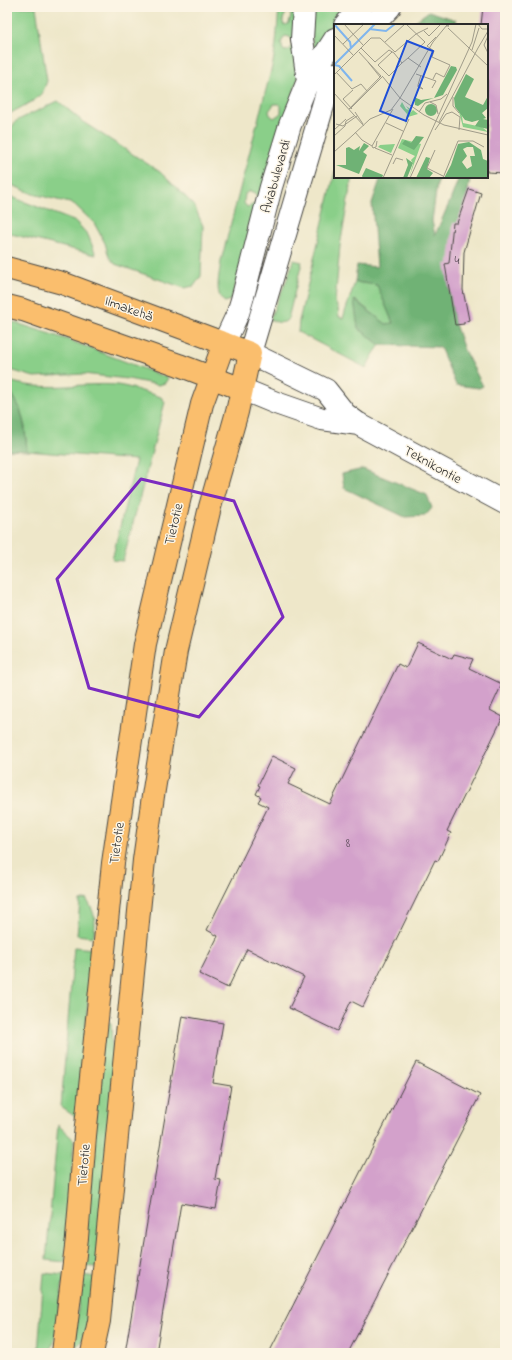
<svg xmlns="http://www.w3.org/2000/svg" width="512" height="1360" font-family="'Indie Flower',sans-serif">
<rect width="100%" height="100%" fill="#fcf5e5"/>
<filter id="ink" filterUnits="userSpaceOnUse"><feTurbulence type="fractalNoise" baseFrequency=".025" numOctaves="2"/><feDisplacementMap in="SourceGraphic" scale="8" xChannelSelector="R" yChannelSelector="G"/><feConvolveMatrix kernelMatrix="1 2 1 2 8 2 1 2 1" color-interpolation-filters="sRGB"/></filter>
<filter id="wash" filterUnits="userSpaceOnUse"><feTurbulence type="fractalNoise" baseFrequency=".012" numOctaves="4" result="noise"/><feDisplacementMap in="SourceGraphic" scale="16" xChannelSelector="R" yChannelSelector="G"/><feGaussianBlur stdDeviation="0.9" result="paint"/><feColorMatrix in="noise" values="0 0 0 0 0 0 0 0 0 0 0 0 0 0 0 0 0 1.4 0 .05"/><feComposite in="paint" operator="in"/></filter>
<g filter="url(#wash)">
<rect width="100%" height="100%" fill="#eee7c9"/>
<path fill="#8acf89" stroke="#5a7d5a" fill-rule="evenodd" d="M7,7H36L47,81L42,94L33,101L9,114L7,117Z
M279,7H297L298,78L231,300L225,302C213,295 220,272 221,261L273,63L276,43ZM289,12L291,15L289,23L286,25L283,24V19L286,13ZM285,36L290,37C293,41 292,45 290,50L285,51L283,50L281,43L284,37ZM274,104H279L281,106V113L274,118L270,115L269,111ZM249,191L255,193L257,199L255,204L247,207L244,203L245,194Z
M310,7H350L317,52H313Z
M58,101L83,122L160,172L194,205L203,226L201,276L194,286L184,288L115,264L109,257L105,243L94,223L74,204L33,194L7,183V134L16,121Z
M335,172V177H352L340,246L335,302L338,308L339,317L343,318L355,282L377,285L393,323L386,324L355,300L358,328L380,345L373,355L366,368L298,332L299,321Z
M7,195L76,222L88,235L96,255L7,233Z
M293,260L302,262L288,319C283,325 277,322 270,320C276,299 289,281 293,260Z
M7,320L69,340L168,378L165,383L159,385L128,379L83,374L34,377L7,369Z
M7,380C41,393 81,382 117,385C132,387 147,393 161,397L165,402L123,561L112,560L136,460L27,451L25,427L20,408L7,387Z
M86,899C95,911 97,923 93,937L77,935L80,901Z
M74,947L93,949L77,1118L61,1107Z
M111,1022L113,1076L97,1267L82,1266L103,1026Z
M58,1125L74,1140L65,1262L46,1260Z
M44,1273L64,1275L54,1343L49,1350L38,1353Z
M82,1275L96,1277L88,1330L82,1341L77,1346L74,1344Z"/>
<path fill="#6fb275" stroke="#4d6e50" d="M429,11L456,20L457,25H410Z
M381,177H438L432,221L435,235L450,201L459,177H470L465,212L449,287L455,324L464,350L483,386L479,388L456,385L440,347L380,345L358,328L354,300L386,324L393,323L377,285L355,282L357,265L377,267L372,203Z
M7,387C23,406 25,427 27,451L7,450Z
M363,469L427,495L432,508L425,516L405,517L344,488L342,474Z"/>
<g id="blocks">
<path fill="#d3a1cb" d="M483,7H505V173L487,172V25H481Z
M469,189L481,193L464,252L463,290L469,320L464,322V324L455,325L445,264L449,263L453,223H457Z
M418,643L452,659L454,654L473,659L469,668L502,684L490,710L503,717L447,831L451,833L438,861L435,860L363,1007L351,1001L337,1031L289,1008L304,977L247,949L228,988L199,974L218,936L207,930L268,807L258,802L261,797L256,794L260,786L258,785L272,756L296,768L288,784L330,804L398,664L406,668Z
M182,1016L223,1023L213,1083L231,1086L215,1179L221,1180L216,1209L181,1203L156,1353H125Z
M416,1062L480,1095L434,1185L348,1353H269Z"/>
</g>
</g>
<g filter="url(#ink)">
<use href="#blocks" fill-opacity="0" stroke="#484743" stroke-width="1"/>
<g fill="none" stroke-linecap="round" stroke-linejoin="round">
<defs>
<path id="minor" d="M345,25L361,7
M373,25L390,7
M335,74L330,82L250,353L326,390L345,414L360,425L505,503
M308,81L335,39
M224,343L238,313L242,300L271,187L290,125L308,81L302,39L304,7
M242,389L276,403L322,419L359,424"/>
<path id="major" d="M7,268L62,283L250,353L237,412L210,507L176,651L153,796L144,860L99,1321L92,1353
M7,306L23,310L179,365L242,389
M63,1353L77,1238L85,1136L113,863L145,644L202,404L224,343"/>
</defs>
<use href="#minor" stroke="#484743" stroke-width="24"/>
<use href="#major" stroke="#484743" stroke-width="24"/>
<use href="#minor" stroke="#fff" stroke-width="22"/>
<use href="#major" stroke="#fabe6d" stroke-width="22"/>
</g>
</g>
<path fill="none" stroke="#7b2cbf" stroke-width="3" stroke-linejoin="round" d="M141,479L234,501L283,617L199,717L89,688L57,579Z"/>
<g text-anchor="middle" stroke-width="3" stroke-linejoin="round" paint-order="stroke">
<g font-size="12" fill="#554853">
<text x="457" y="264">4</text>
<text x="348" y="847">8</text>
</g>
<g font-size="14" fill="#2b2b2b" stroke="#fcf5e5">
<text transform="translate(275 176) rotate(-74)" y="5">Aviabulevardi</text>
<text transform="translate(129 308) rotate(20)" y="5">Ilmakehä</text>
<text transform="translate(433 464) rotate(29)" y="5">Teknikontie</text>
<text transform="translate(173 524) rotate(-77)" y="5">Tietotie</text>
<text transform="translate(116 843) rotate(-82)" y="5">Tietotie</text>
<text transform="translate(83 1165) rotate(-85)" y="5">Tietotie</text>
</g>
</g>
<g transform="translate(334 24)">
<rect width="154" height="154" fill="#eee7c9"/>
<path d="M68,78L72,85L75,86L72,82L78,86L75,90L79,86L84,90L74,93L71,101L73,90L66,82ZM125,88L128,92L129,99L148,103L154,108L129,103ZM68,115L87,120L75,154L79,140L77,136L81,132L64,124ZM61,120L57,129L44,123L46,121Z" fill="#8acf89"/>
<path d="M117,42L122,43L123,46L109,71L91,77L84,82L81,81L80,73L87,76L100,74ZM132,50L140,55L131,73L149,81L154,72V84L148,89L152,94L149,95L154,96V105L141,102L145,96L138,98L131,96L121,83L120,74ZM91 86a6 6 0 1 1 12 0a6 6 0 1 1-12 0ZM82,112L90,113L80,126L68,120L71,116L77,119ZM135,118L147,126L149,135L154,137V154H110L117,141L124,120ZM133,123H139L141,132H136L138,142L133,145L128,138L133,132L129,125ZM30,119L35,122L29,128L33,131L25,150L2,141H12V124L15,123L20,126L26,122L25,127ZM92,133L96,134L93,145L99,149L95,154H82ZM72,134L79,139L73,154H69L74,141ZM32,144L49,151L48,154H29L28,152Z" fill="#6fb275" fill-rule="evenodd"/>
<path fill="none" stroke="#7fb5ee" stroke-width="2" d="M0,0L16,18L17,24M35,5L52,7L61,0M0,41L41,0M0,41L5,42L18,57"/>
<path fill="none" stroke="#a09c8a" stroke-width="1" d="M10,0L29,21M72,0L91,18L74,34M144,0L148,5H154M112,2H115L113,1L99,18L66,74L90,91L110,101L154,111M114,4L154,42M90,7L95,12L107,0M0,11L20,32M154,12L150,21L154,29M51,18L71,0M138,18L142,0M9,20L30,0M27,24L41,38L55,26L60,29L68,39L55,52L44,41L58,28M144,24L154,7M138,26L145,4M34,38L46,53M68,39L74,34L87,43M2,48L18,65L27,60L33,67M82,50L102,57L98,64M0,51L37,14H46L61,28L82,10L94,4M99,55L102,49L110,53L116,41L98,33L100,27L93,22L102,13M84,61L89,65L84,63V61L87,51M0,69L30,102M119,73V82L125,89M96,78L102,81L104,90M17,84L15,85L47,52L25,28M17,84L49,52M18,85L9,75L19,66M21,88L29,100M85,88L91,79L107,75L113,70M105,98L144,24M52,99L69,107M2,100L9,102L23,92M0,106L12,95M101,106L112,90L118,88L126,93L125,106M21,108L28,116L38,122M19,111L36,95L57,86L66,74L49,53M0,112L11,102L12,97L20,92M43,117L42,123L39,124L38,122L59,85M41,124L58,131M101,126L93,144L109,152M0,128L19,111M59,140L62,134L69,136M49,154L75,95M76,154L138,18M109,154L124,117H139L150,123"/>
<path fill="#1d4ed8" fill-opacity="0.15" stroke="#1d4ed8" stroke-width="2" d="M73,17L99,27L72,97L46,87Z"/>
<rect width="154" height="154" fill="none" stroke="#2b2b2b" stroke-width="2"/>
</g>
<rect width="512" height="1360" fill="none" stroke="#fcf5e5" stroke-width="24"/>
</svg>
